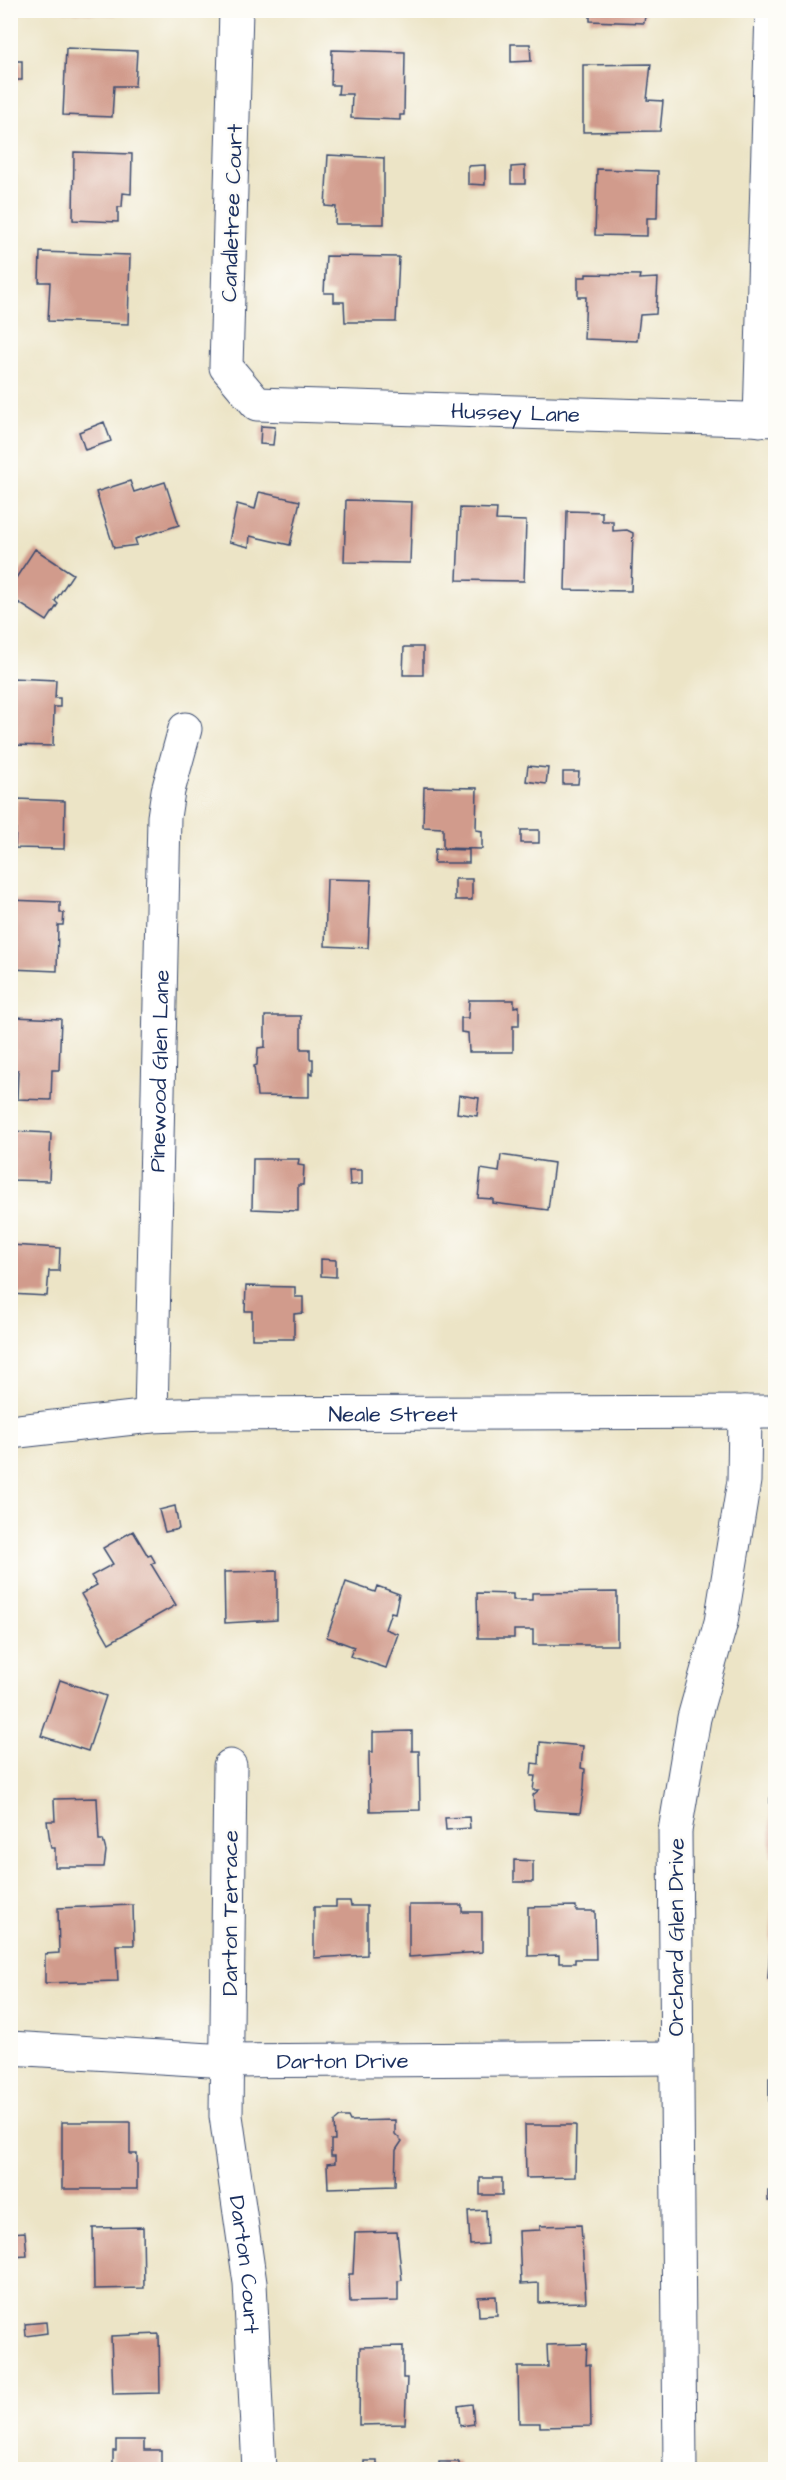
<svg xmlns="http://www.w3.org/2000/svg" width="786" height="2480" font-family="'Architects Daughter',sans-serif">
<rect width="100%" height="100%" fill="#fdfcf7"/>
<filter id="ink" filterUnits="userSpaceOnUse"><feTurbulence type="fractalNoise" baseFrequency=".0167" numOctaves="2"/><feDisplacementMap in="SourceGraphic" scale="12" xChannelSelector="R" yChannelSelector="G"/><feConvolveMatrix kernelMatrix="1 2 1 2 8 2 1 2 1" color-interpolation-filters="sRGB"/></filter>
<filter id="wash" filterUnits="userSpaceOnUse"><feTurbulence type="fractalNoise" baseFrequency=".008" numOctaves="4" result="noise"/><feDisplacementMap in="SourceGraphic" scale="24" xChannelSelector="R" yChannelSelector="G"/><feGaussianBlur stdDeviation="1.35" result="paint"/><feColorMatrix in="noise" values="0 0 0 0 0 0 0 0 0 0 0 0 0 0 0 0 0 1.4 0 .05"/><feComposite in="paint" operator="in"/></filter>
<g filter="url(#wash)">
<rect width="100%" height="100%" fill="#ece4c6"/>
<g id="blocks">
<path fill="#d19b8c" d="M64,10H115V15L64,12Z
M353,10H390V14L353,12Z
M590,10H646L644,23L590,21Z
M511,44H530L531,61L511,62Z
M66,48L137,51L135,86H114L112,117L63,115Z
M332,50L405,52L404,115H400V120L351,118L352,94H338L339,85H331Z
M10,61H22V80H10Z
M651,64L647,100L663,101L660,131L583,132V65Z
M74,152L132,154L131,194L123,193L122,207H118V222L73,220Z
M328,155L384,158V224H335L336,207L325,206Z
M485,165V185L468,184V166Z
M525,166V184H511V167Z
M597,169L658,171L657,218H647V236L595,235Z
M10,174H16V189H10Z
M40,252L130,255L128,324L48,321L50,282H39Z
M326,256L399,257L396,322H345L344,302H334V293H324Z
M586,274L640,275L639,279L658,278L656,314L640,315L637,341L584,339L586,297H578V277H586Z
M104,422L111,441L85,450L79,432Z
M261,426L275,427L273,445L260,444Z
M130,481L134,492L165,482L179,525L135,539L137,545L114,548L96,492Z
M259,492L300,501L290,545L250,536L249,547L229,542L237,504L255,509Z
M346,500L412,502L410,563L344,562Z
M460,508L497,509L496,520L526,521L524,581L457,580Z
M567,511L602,512V521H613V531L627,530L633,533L631,591L565,590Z
M35,549L73,574L55,601L58,604L47,621L10,597V587Z
M404,647H423V675H403Z
M11,678L56,680L55,698H60V707H54L53,746L10,745Z
M528,766L548,768L546,784L526,781Z
M563,772H579L578,784H563Z
M424,787L477,788L476,830L482,831V849L443,848V828L423,827Z
M17,799L65,801L64,849L15,848Z
M521,830H539V843H521Z
M435,849L469,850V863H434Z
M327,879L371,880L368,948L325,946Z
M455,879H472V900H455Z
M10,900L60,902V913H64L63,925H58L57,971L11,969L13,917H10Z
M469,1000H514V1007L519,1006V1026H513V1052H469L468,1033L461,1032V1018H468Z
M265,1016H301V1049H310V1059H313V1074L309,1073V1097L257,1096L254,1066L257,1065L258,1048L265,1047Z
M14,1017L61,1019L59,1070H52L51,1100L17,1099L18,1070H14V1063H10Z
M459,1095L479,1098L477,1116L457,1113Z
M10,1131L51,1133L49,1181L10,1180Z
M501,1155L554,1163L548,1210L493,1203V1199L478,1198L481,1169L499,1172Z
M253,1159H299L298,1165L304,1166L303,1185H298V1211L252,1209Z
M349,1170H362V1184L350,1185Z
M10,1245L60,1248L59,1271H49L47,1296L10,1294Z
M321,1259L336,1260V1277L321,1276Z
M246,1286L295,1287V1297H303V1313L294,1314V1339H252V1311H245Z
M175,1506L179,1529L165,1532L159,1510Z
M133,1531L148,1556L151,1555L155,1562L151,1564L176,1605L109,1643L81,1594L97,1585L91,1576L113,1564L103,1548Z
M277,1571V1620L225,1623L224,1572Z
M346,1582L375,1592L377,1586L399,1594L395,1613L391,1612L385,1629L398,1634L386,1668L350,1656L354,1647L327,1637Z
M617,1592V1645H533V1630H514V1638H478L477,1593L513,1594V1600H532V1593Z
M60,1680L106,1696L88,1751L41,1736Z
M412,1731V1751H419L420,1810L370,1811L369,1752H373V1732Z
M540,1742L583,1746L581,1768L585,1769L584,1787L580,1813L534,1810L533,1795L539,1790H533L535,1776H531L532,1763L539,1764Z
M773,1767H776V1857H771L770,1798L773,1797Z
M97,1798L99,1840H103L106,1851L104,1867H55V1848H51L47,1821H55L54,1799Z
M469,1817L470,1828L446,1830L445,1818Z
M514,1860L533,1861V1882H514Z
M336,1901H350L351,1906H367V1955L314,1958V1907H336Z
M773,1904H776V1978H768Z
M133,1905L134,1945H116L118,1981L45,1983V1954L59,1953L58,1908Z
M409,1905H462V1912H482V1952L409,1957Z
M576,1906V1911H595L596,1959H575V1963H559V1955L528,1956V1907Z
M772,2046H776V2101H769V2078H773Z
M340,2117H348L350,2121L395,2120V2134L402,2141L396,2150L395,2186L328,2188L327,2164L335,2163V2156H331V2140H335L334,2122Z
M62,2122H130V2154H137V2189H62Z
M525,2125H576L575,2177L526,2178Z
M480,2178H502V2195H480Z
M768,2191H776V2225H772V2201H768Z
M486,2210L487,2244L470,2245L468,2211Z
M581,2225L586,2302L539,2303V2283L521,2284L519,2231L540,2230V2226Z
M143,2227L144,2288L94,2289L93,2228Z
M25,2232L27,2256L12,2257L10,2233Z
M397,2232L402,2280L398,2281V2301L350,2302L349,2274H353L355,2233Z
M496,2296L497,2315L479,2316L478,2297Z
M46,2322L47,2333L26,2336L25,2324Z
M159,2334L160,2393L113,2394L111,2336Z
M587,2344L586,2365L590,2364L591,2426L540,2427V2423H519L518,2367H548L547,2345Z
M403,2346V2378H407L405,2424L359,2425L360,2347Z
M472,2404L474,2424L460,2426L458,2406Z
M116,2440H144V2450H161V2470H113V2451H116Z
M364,2461H377V2470H364Z
M439,2462H459V2470H439Z"/>
</g>
</g>
<g filter="url(#ink)">
<use href="#blocks" fill-opacity="0" stroke="#3a4a6e" stroke-width="1.5"/>
<g fill="none" stroke-linecap="round" stroke-linejoin="round">
<defs>
<g id="minor">
<path id="s1" d="M236,10L226,367L257,404L776,420"/>
<path d="M760,420L772,10"/>
<path id="s2" d="M151,1416L164,817L168,791L185,729"/>
<path id="s3" d="M10,1432L151,1416L207,1414L776,1412"/>
<path id="s4" d="M230,1766L226,2116L250,2283L259,2470"/>
<path id="s5" d="M10,2048L227,2061L675,2058"/>
<path d="M680,2470L675,1831L694,1718L721,1622L744,1481L745,1412"/>
</g>
</defs>
<use href="#minor" stroke="#3a4a6e" stroke-width="35"/>
<use href="#minor" stroke="#fff" stroke-width="33"/>
</g>
</g>
<g text-anchor="middle" stroke-width="5" stroke-linejoin="round" paint-order="stroke">
<g font-size="22" fill="#1b2f5e" stroke="#fdfcf7">
<text transform="translate(231 213) rotate(-88)" y="8">Candletree Court</text>
<text dy="8" stroke="none"><textPath href="#s1" startOffset="664">Hussey Lane</textPath></text>
<text dy="8" stroke="none"><textPath href="#s2" startOffset="345">Pinewood Glen Lane</textPath></text>
<text dy="8" stroke="none"><textPath href="#s3" startOffset="384">Neale Street</textPath></text>
<text transform="translate(229 1913) rotate(-90)" y="8">Darton Terrace</text>
<text transform="translate(675 1937) rotate(-90)" y="8">Orchard Glen Drive</text>
<text dy="8" stroke="none"><textPath href="#s5" startOffset="333">Darton Drive</textPath></text>
<text dy="8" stroke="none"><textPath href="#s4" startOffset="500">Darton Court</textPath></text>
</g>
</g>
<rect width="786" height="2480" fill="none" stroke="#fdfcf7" stroke-width="36"/>
</svg>
